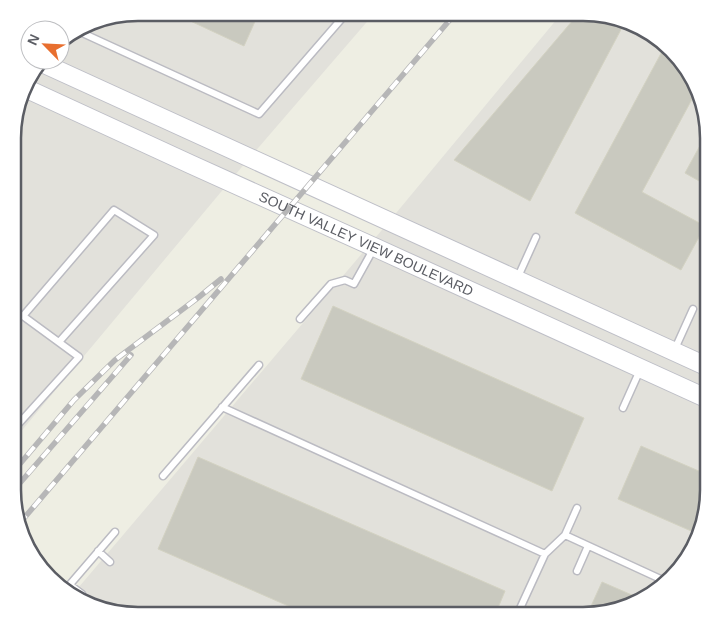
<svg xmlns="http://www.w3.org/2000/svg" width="721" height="628" font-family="Helvetica,sans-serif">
<rect width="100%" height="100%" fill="#eeeee3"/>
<path fill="#e2e1db" d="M562,13H591L638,25L677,55L699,90L708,130V490L696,545L666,584L631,606L591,615H138L90,606L73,594L387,224Z
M372,16L246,162L13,441L15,114L30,75L42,60H60V41L98,19Z"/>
<path fill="#c9c9bf" stroke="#d3d2c2" d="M579,13H591L625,22L530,201L454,160Z
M257,17L244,46L184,18Z
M665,46L677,55L698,88L642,192L705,226L681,270L575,213Z
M708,131V186L685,173Z
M333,306L584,418L552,491L301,379Z
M641,446L708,475V490L698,534L618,499Z
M198,457L505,591L495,615H309L158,549Z
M602,582L641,599L631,606L587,615Z"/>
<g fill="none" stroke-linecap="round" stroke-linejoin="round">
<defs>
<path id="lane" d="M78,31L259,114L344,16
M517,279L536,237
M23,316L114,210L154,235L59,342
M300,319L331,284L345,280L354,284L374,248
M674,351L693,309
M222,407L545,554
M623,408L640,370
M13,430L79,357L23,316L14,313
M163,476L259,365
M577,508L565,535L667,582
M98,551L110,562
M577,571L588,546
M70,585L82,594
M66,589L115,532
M517,615L545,554L565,535"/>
<g id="secondary">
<path d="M40,62L708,367"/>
<path id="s1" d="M25,88L190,164L374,247L708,399"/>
</g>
</defs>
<use href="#lane" stroke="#bbbbc2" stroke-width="9"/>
<use href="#secondary" stroke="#bebfc7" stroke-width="20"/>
<use href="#lane" stroke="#fff" stroke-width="6"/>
<use href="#secondary" stroke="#fff" stroke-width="18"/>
<defs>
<path id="rail" d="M13,472L74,400L115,360L199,297L221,279
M13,491L131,355
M19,524L454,15"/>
</defs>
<use href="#rail" stroke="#b6b6b7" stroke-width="5.5"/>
<use href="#rail" stroke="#fff" stroke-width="4" stroke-dasharray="11" stroke-linecap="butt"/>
</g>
<g text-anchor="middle" stroke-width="5" stroke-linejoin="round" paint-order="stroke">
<g font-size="14" fill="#5b5d64" stroke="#fff">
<text dy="5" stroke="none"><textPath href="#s1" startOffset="375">SOUTH VALLEY VIEW BOULEVARD</textPath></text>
</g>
</g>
<path d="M0 0H721V628H0ZM138 21H583A117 117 0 0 1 700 138V490A117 117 0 0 1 583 607H138A117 117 0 0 1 21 490V138A117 117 0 0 1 138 21Z" fill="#fff" fill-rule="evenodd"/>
<path fill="none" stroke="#5b5d64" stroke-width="2.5" d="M138 21H583A117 117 0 0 1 700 138V490A117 117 0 0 1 583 607H138A117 117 0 0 1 21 490V138A117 117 0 0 1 138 21Z"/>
<g transform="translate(45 45) rotate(294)"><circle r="24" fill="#ffffff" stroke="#bdbec1"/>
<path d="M0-4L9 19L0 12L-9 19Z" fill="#e86f2f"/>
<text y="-8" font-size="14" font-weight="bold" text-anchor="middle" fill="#5b5d64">N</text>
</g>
</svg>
